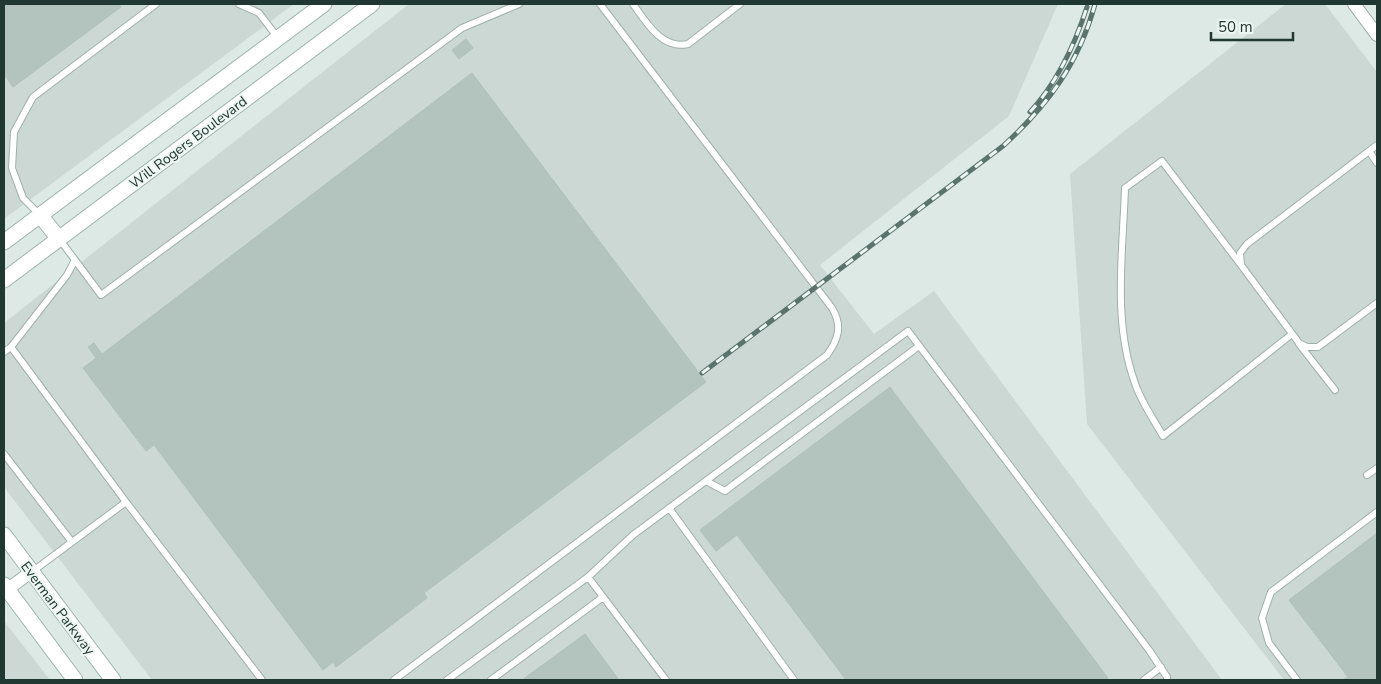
<svg xmlns="http://www.w3.org/2000/svg" width="1381" height="684" font-family="'Nunito Sans',sans-serif">
<rect width="100%" height="100%" fill="#dde9e4"/>
<path fill="#ccd8d3" d="M4,4H294L4,219Z
M409,4H1058L1009,116L820,265L874,334L934,291L1222,680H152L4,487V323Z
M1286,4H1325L1377,72V680H1284L1087,424L1070,174Z
M4,621L50,680H4Z"/>
<path fill="#b3c3bd" stroke="#b0c2bb" d="M4,4H119L121,7L13,87L4,74Z
M466,39L473,48L459,59L452,50Z
M472,73L706,382L424,593L427,598L336,667L333,662L323,670L154,445L146,451L83,368L96,358L88,347L94,343L102,354Z
M890,387L1108,678L1105,680H846L737,535L716,551L700,530Z
M1377,533V680H1343L1348,677L1289,600Z
M585,634L619,680H522Z"/>
<g fill="none" stroke-linecap="round" stroke-linejoin="round">
<defs>
<path id="lane" d="M239,4L259,13L278,38
M633,4C646,22 662,50 688,44L740,4
M1377,145L1247,244L1240,253L1241,265L1299,343L1307,347H1318L1377,303
M1369,151L1377,163
M39,214L23,198L12,168L14,132L33,97L156,4
M75,260L101,295L462,28L519,4
M1241,265L1162,161L1125,188C1123,253 1112,323 1136,386C1142,403 1154,420 1163,436L1292,334
M1299,344L1335,390
M4,352L11,347
M4,454L72,542
M1367,475L1377,468
M706,481L725,491L919,346
M126,502L262,680
M669,508L794,680
M33,571L126,502L11,347L67,275L75,260L60,240
M588,577L633,535L908,331L1149,650L1167,677V680
M394,680L827,355C838,340 843,326 832,308L600,4
M447,680L588,577L666,680
M491,680L603,597
M1144,680L1161,667
M1297,680L1269,643L1262,618L1271,592L1377,512"/>
<path id="street" d="M1354,4L1377,35
M4,592L31,572"/>
<path id="secondary" d="M40,215L59,239
M4,242L324,4
M4,280L372,4
M4,535L113,680
M4,585L75,680"/>
</defs>
<use href="#lane" stroke="#a1b0ab" stroke-width="8"/>
<use href="#street" stroke="#a1b0ab" stroke-width="14"/>
<use href="#secondary" stroke="#9db4ac" stroke-width="17"/>
<use href="#lane" stroke="#fff" stroke-width="6"/>
<use href="#street" stroke="#fff" stroke-width="12"/>
<use href="#secondary" stroke="#fff" stroke-width="15"/>
<defs>
<path id="rail" d="M1030,112C1057,83 1075,44 1087,7
M702,373L1003,146C1048,105 1079,63 1095,4"/>
</defs>
<use href="#rail" stroke="#5a736d" stroke-width="5"/>
<use href="#rail" stroke="#edf6f2" stroke-width="3" stroke-dasharray="9" stroke-linecap="butt"/>
</g>
<g text-anchor="middle" stroke-width="4" stroke-linejoin="round" paint-order="stroke">
<g font-size="14" fill="#203732" stroke="#edf6f2">
<text transform="translate(188 142) rotate(-37)" y="5">Will Rogers Boulevard</text>
<text transform="translate(58 608) rotate(53)" y="5">Everman Parkway</text>
</g>
</g>
<rect width="1381" height="684" fill="none" stroke="#203732" stroke-width="10"/>
<path d="M1211 32v8h82v-8" fill="none" stroke="#203732" stroke-width="2.5"/>
<text x="1218" y="32" font-size="15" fill="#203732" stroke="#edf6f2" stroke-width="4" paint-order="stroke">50 m</text>
</svg>
